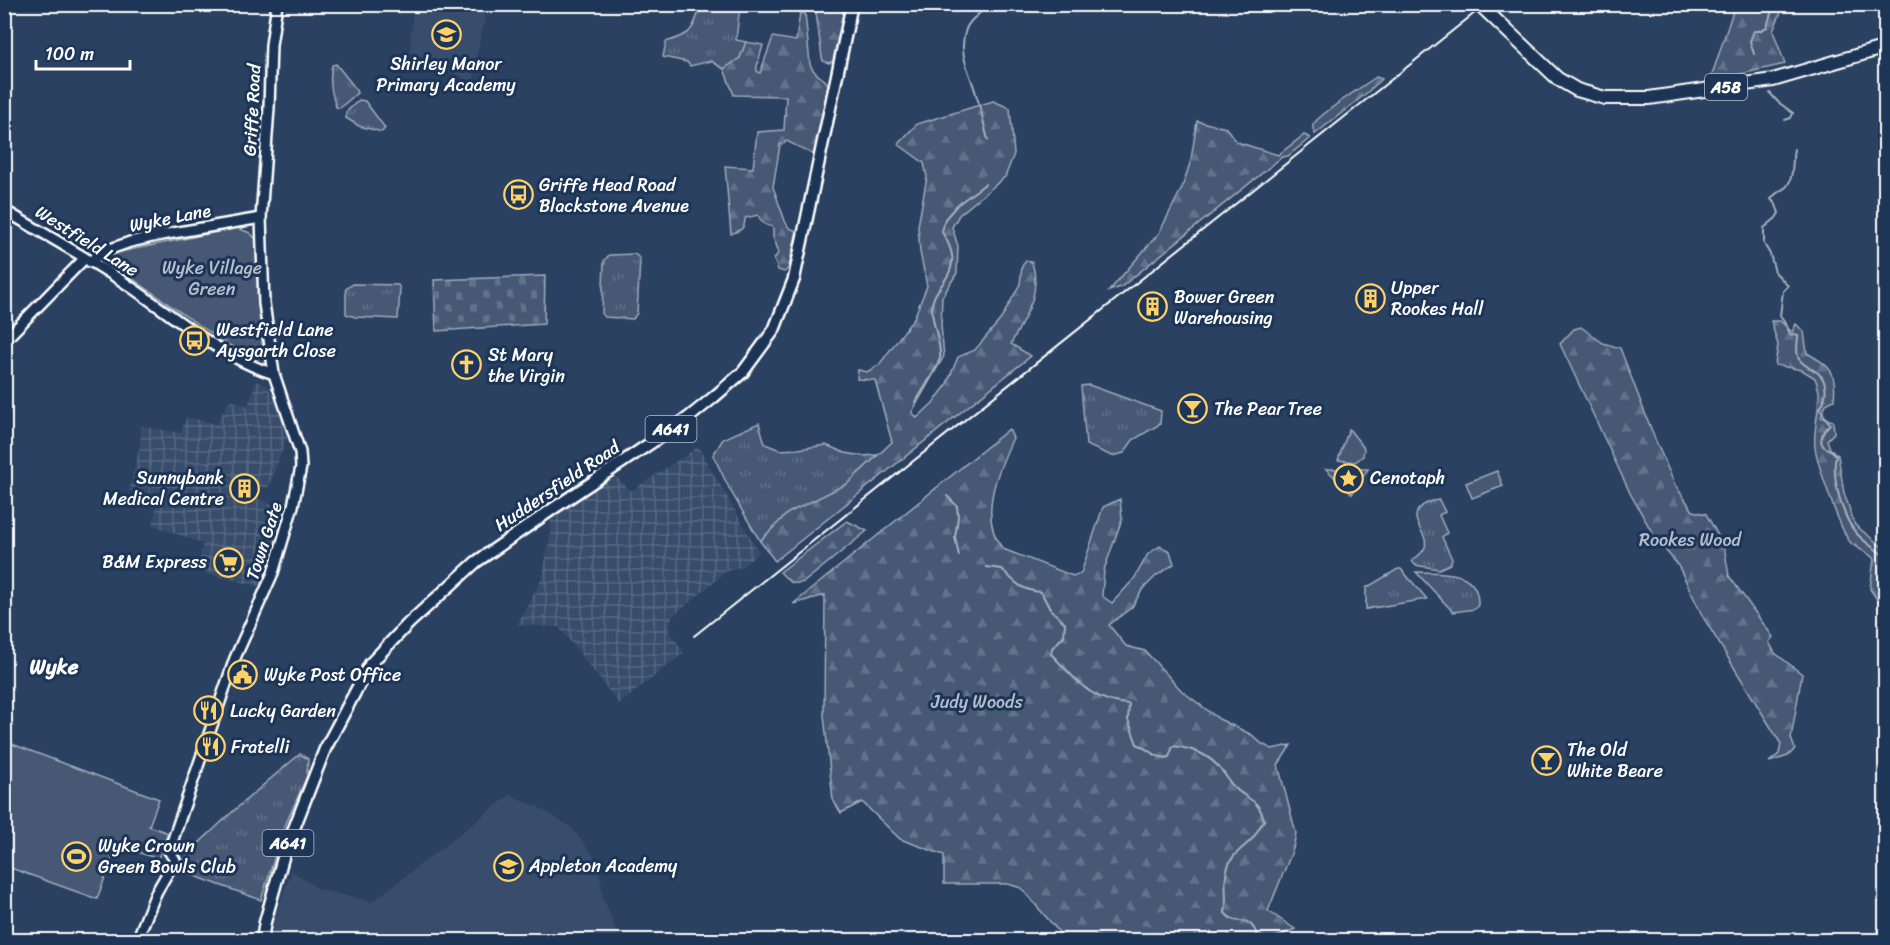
<svg xmlns="http://www.w3.org/2000/svg" width="1890" height="945" font-family="Sriracha,sans-serif">
<defs>
<pattern id="industrial-grid" width="8" height="8" patternUnits="userSpaceOnUse" patternTransform="scale(1.5)"><rect width="8" height="8" fill="#394e6c"/><path d="M0 4h8M4 0v8" fill="none" stroke="#576982"/></pattern>
<pattern id="grass-tufts" width="24" height="20" patternUnits="userSpaceOnUse" patternTransform="scale(1.5)"><rect width="24" height="20" fill="#465975"/><path d="M3 7l-1-3M5 7V3M7 7l1-3M15 17l-1-3M17 17v-4M19 17l1-3" fill="none" stroke="#62728a"/></pattern>
<pattern id="forest-firs" width="22" height="20" patternUnits="userSpaceOnUse" patternTransform="scale(1.5)"><rect width="22" height="20" fill="#465975"/><path d="M5 1l3.5 6h-7zM16 11l3.5 6h-7z" fill="#62728a"/></pattern>
<pattern id="cemetery-stones" width="16" height="16" patternUnits="userSpaceOnUse" patternTransform="scale(1.5)"><rect width="16" height="16" fill="#465975"/><path d="M2 7V4a2 2 0 0 1 4 0v3zM10 15v-3a2 2 0 0 1 4 0v3z" fill="#62728a"/></pattern>
</defs>
<rect width="100%" height="100%" fill="#2a4161"/>
<filter id="ink" filterUnits="userSpaceOnUse"><feTurbulence type="fractalNoise" baseFrequency=".0167" numOctaves="2"/><feDisplacementMap in="SourceGraphic" scale="12" xChannelSelector="R" yChannelSelector="G"/><feConvolveMatrix kernelMatrix="1 2 1 2 8 2 1 2 1" color-interpolation-filters="sRGB"/></filter>
<g filter="url(#ink)">
<path fill="#394e6c" d="M413,5H485L484,21L474,67V83L410,52Z
M510,795L538,807L571,827L598,862L603,897L620,940H272L274,918L292,871L318,889L372,902Z"/>
<path fill="url(#industrial-grid)" d="M256,381L268,386L279,410L287,438L268,488L258,486L255,497L284,510L262,587L197,571L203,544L153,525L157,503L129,491L140,445L141,426L180,433L187,417L216,424L230,400L248,406Z
M698,447L759,552L742,567L727,571L672,617L669,630L684,653L619,704L559,627L517,625L542,578L550,538L551,518L591,492L613,474L631,491Z"/>
<path fill="url(#grass-tufts)" stroke="#a2acba" stroke-width="1.5" d="M701,5H740L736,40L746,42L740,58L724,69L711,61L690,66L687,62L663,57L666,42C694,33 692,31 701,5Z
M336,64L355,88L357,93L340,108L336,107C331,92 329,80 332,65Z
M359,100L365,101L385,128L382,132L359,126L346,118V112Z
M635,254L640,259L637,313L633,319L605,317L602,314L604,261L609,255Z
M353,284L398,285L400,289L398,319L355,317L346,314V289Z
M1089,385L1161,411L1160,424L1133,440L1124,453L1112,456L1086,445L1081,386Z
M759,423L765,444L780,450L798,449L826,445L845,453L862,456L878,455L847,484L788,513L760,541L730,490L713,455L723,439Z
M1326,469H1368L1352,494Z
M1439,500L1445,512L1439,515L1447,533L1442,537L1452,559L1450,564L1439,569L1415,565L1412,561C1417,557 1423,553 1425,547C1429,534 1410,523 1418,510C1424,503 1430,501 1439,500Z
M1398,569H1401L1427,599L1366,609V588Z
M1416,572C1442,573 1479,568 1478,605L1475,609L1453,612Z
M300,754L308,759L307,776L284,828L261,900L178,870C186,854 199,843 212,831C240,804 270,779 300,754Z"/>
<path fill="url(#forest-firs)" stroke="#a2acba" stroke-width="1.5" d="M815,5H845L833,61L829,63L823,61L822,57Z
M1735,5H1782L1781,12L1773,31L1785,64L1710,81Z
M800,13H805L810,64C815,78 825,76 828,85L814,155L787,141L780,145L773,187L785,221L789,228L797,231L788,269L784,272L778,270L774,259L779,252L773,237V227C764,225 762,223 758,215L745,218C745,229 741,230 731,234L725,166L753,168L757,132L784,130L786,96L734,95L724,69L740,58L746,42L763,45L757,66V71L760,73L773,37L796,41Z
M1376,77L1382,79L1363,96L1315,134C1314,131 1312,128 1313,125C1317,115 1365,85 1376,77Z
M993,101L1010,108L1014,154L1005,177L959,215L952,227L958,246L957,273L942,297L941,325L944,356L912,412L917,418L933,403L946,386L958,357L975,350L1001,319L1020,284L1022,266L1026,261L1032,262C1042,295 1025,316 1011,344L1031,356L775,561L760,541L788,513L847,484L892,442L875,380L857,379L858,370L867,372L879,365L914,318L927,286L920,252L918,226L927,177L924,163L898,144L917,124Z
M1197,121L1226,128L1237,142L1278,155L1304,135L1310,138L1288,156L1282,157L1121,287L1109,291L1159,233L1182,188L1191,160Z
M1771,321H1780L1792,332L1796,324L1804,332L1807,353C1831,367 1837,371 1834,400L1826,404L1821,417L1833,421L1834,433L1827,440L1831,451L1838,455L1844,493L1855,525L1885,549V611L1870,589L1874,559C1867,551 1858,550 1851,543C1841,533 1817,463 1815,447C1813,430 1819,413 1819,396C1820,391 1817,384 1815,378L1802,370L1775,365L1778,345Z
M1581,327L1603,343L1620,348L1655,439L1675,485L1693,511L1706,514L1724,546L1729,576L1773,637L1769,642L1775,653L1802,674L1791,738L1795,749L1788,756L1769,762L1779,754L1781,744L1703,617L1678,565L1656,539L1631,495L1560,344L1574,329Z
M1009,429L1013,438C998,470 977,517 1003,549L1073,576L1081,573L1103,507L1120,499L1122,519L1104,570L1102,596L1112,603L1134,579L1148,554L1160,546L1170,551L1174,564L1156,576L1142,590L1132,607L1109,625L1126,646L1145,651L1182,691L1219,719L1252,735L1262,744L1272,749L1291,745L1278,765L1296,833L1293,849L1268,911L1295,929L1269,940H1066L1021,888L1008,884H944V855L900,839L862,802L841,813L833,800L824,715L825,595L793,604Z
M847,521L867,531L804,582C791,586 789,581 780,572Z"/>
<path fill="url(#cemetery-stones)" stroke="#a2acba" stroke-width="1.5" d="M545,276L544,324L436,331L434,280Z"/>
<path fill="#465975" stroke="#a2acba" stroke-width="1.5" d="M237,228L250,233L256,239L258,302L263,353L260,358L254,360C205,332 161,297 113,266L111,259L115,253Z
M1349,429L1364,448L1363,456L1355,462L1338,460Z
M1497,471L1503,486L1472,498L1466,483Z
M4,741L159,799L149,826L168,833L158,859L117,845L97,899L5,866Z"/>
<g fill="none" stroke-linecap="round" stroke-linejoin="round">
<path stroke="#a7b1be" stroke-width="2" d="M986,4C982,16 972,15 966,29C957,53 970,72 976,94C981,109 984,125 988,140
M1754,54L1750,41L1754,31H1759L1767,27L1772,10V4
M1770,93L1778,102L1793,113L1791,118L1785,120
M1794,149C1792,159 1794,180 1786,187C1780,192 1777,191 1771,199L1776,205L1779,213L1776,218L1764,228V244L1770,254L1775,272L1788,286L1783,291L1780,316L1787,326L1790,335L1794,334L1798,335C1798,343 1795,352 1799,359C1804,367 1813,368 1819,374C1829,383 1826,399 1820,409L1830,424C1821,433 1815,447 1832,450L1836,456C1831,477 1843,521 1859,536C1867,544 1877,550 1886,557
M916,402C921,392 938,368 940,358C942,346 931,321 932,308C932,297 937,292 943,283C957,264 954,251 942,232L945,219L957,205L985,184
M947,496L957,506L958,517L955,537L959,556
M986,567L1002,569C1015,583 1021,590 1041,592L1050,609L1065,623L1064,636L1052,648L1051,654C1076,679 1090,702 1129,704L1128,720L1137,744C1149,749 1156,760 1169,757L1173,746C1194,749 1209,754 1222,771C1226,775 1229,782 1233,786C1247,801 1258,797 1264,820C1260,826 1256,835 1251,840C1241,850 1230,856 1227,870C1223,884 1228,898 1225,913C1239,930 1249,909 1259,940"/>
<defs>
<path id="secondary" d="M4,210C44,234 84,256 122,281C172,314 217,356 274,374
M90,262L102,252L130,242L161,235L261,218
M4,341L85,258
M137,940L156,893L175,860L169,851L235,658L273,573L293,506L301,467L300,452L274,374L264,303L261,218L269,108L271,45L277,4"/>
<path id="primary" d="M262,940L265,922L284,854L325,749L370,664L409,623L476,562L557,506L688,418L714,397L743,372L774,330L794,279L852,4"/>
<path id="highway" d="M1479,4L1558,79L1577,90L1605,98H1649L1773,80L1886,47"/>
</defs>
<use href="#secondary" stroke="#fff" stroke-width="14"/>
<use href="#primary" stroke="#fff" stroke-width="15"/>
<use href="#highway" stroke="#fff" stroke-width="16"/>
<use href="#secondary" stroke="#1d3557" stroke-width="9"/>
<use href="#primary" stroke="#1d3557" stroke-width="10"/>
<use href="#highway" stroke="#1d3557" stroke-width="12"/>
<path stroke="#fff" stroke-width="2" d="M694,636L1486,4"/>
</g>
</g>
<defs>
<symbol id="school-ring" viewBox="-11 -11 22 22"><circle r="9.5" fill="#1d3557" stroke="#ffd166" stroke-width="1.5"/><path d="M0-5L7-2L0 1L-7-2ZM-4 1L0 2.5L4 1V4Q0 6-4 4Z" fill="#ffd166"/></symbol>
<symbol id="bus-ring" viewBox="-11 -11 22 22"><circle r="9.5" fill="#1d3557" stroke="#ffd166" stroke-width="1.5"/><path d="M-5-6H5V4H4V6H2V4H-2V6H-4V4H-5ZM-3.5-4V0h7V-4ZM-3.5 1.2v1.5H-2V1.2ZM2 1.2v1.5H3.5V1.2Z" fill="#ffd166"/></symbol>
<symbol id="building-ring" viewBox="-11 -11 22 22"><circle r="9.5" fill="#1d3557" stroke="#ffd166" stroke-width="1.5"/><path d="M-4-6H4V6H1V3H-1V6H-4ZM-2.5-4.3h1.7v1.8h-1.7ZM.8-4.3h1.7v1.8H.8ZM-2.5-1h1.7V.8h-1.7ZM.8-1h1.7V.8H.8Z" fill="#ffd166"/></symbol>
<symbol id="church-ring" viewBox="-11 -11 22 22"><circle r="9.5" fill="#1d3557" stroke="#ffd166" stroke-width="1.5"/><path d="M-1.2-6h2.4v3.5h3.3v2.4h-3.3V6h-2.4V-.1h-3.3v-2.4h3.3Z" fill="#ffd166"/></symbol>
<symbol id="bar-ring" viewBox="-11 -11 22 22"><circle r="9.5" fill="#1d3557" stroke="#ffd166" stroke-width="1.5"/><path d="M-6-5H6L.8 .8V4.5H3.5V6h-7V4.5H-.8V.8Z" fill="#ffd166"/></symbol>
<symbol id="sight-ring" viewBox="-11 -11 22 22"><circle r="9.5" fill="#1d3557" stroke="#ffd166" stroke-width="1.5"/><path d="M0-6L1.8-2.2L6-1.7L2.9 1.2L3.7 5.4L0 3.3L-3.7 5.4L-2.9 1.2L-6-1.7L-1.8-2.2Z" fill="#ffd166"/></symbol>
<symbol id="supermarket-ring" viewBox="-11 -11 22 22"><circle r="9.5" fill="#1d3557" stroke="#ffd166" stroke-width="1.5"/><path d="M-6-5.5h2.5l.6 2H6L4.5 2H-2.5L-4.4-4H-6ZM-1.5 3.2a1.3 1.3 0 1 0 .1 0ZM3 3.2a1.3 1.3 0 1 0 .1 0Z" fill="#ffd166"/></symbol>
<symbol id="civic-ring" viewBox="-11 -11 22 22"><circle r="9.5" fill="#1d3557" stroke="#ffd166" stroke-width="1.5"/><path d="M-.6-6.5H3V-4.5H.6V-3L4-1V1h2V6H-6V1h2V-1L-.6-3ZM-1.2 2.5V6h2.4V2.5Z" fill="#ffd166"/></symbol>
<symbol id="restaurant-ring" viewBox="-11 -11 22 22"><circle r="9.5" fill="#1d3557" stroke="#ffd166" stroke-width="1.5"/><path d="M-5-6h1v4h1v-4h1v4h1v-4h1v5L-1.5 .5V6h-2V.5L-5-1ZM5-6V6H3V1.5H1.5Q1.5-4 5-6Z" fill="#ffd166"/></symbol>
<symbol id="stadium-ring" viewBox="-11 -11 22 22"><circle r="9.5" fill="#1d3557" stroke="#ffd166" stroke-width="1.5"/><path d="M0-5a6.5 5 0 1 0 0 10a6.5 5 0 1 0 0-10ZM-3.5-1.8h7v3.6h-7Z" fill="#ffd166"/></symbol>
</defs>
<g fill-rule="evenodd">
<use href="#school-ring" x="430" y="18" width="33" height="33"/>
<use href="#bus-ring" x="502" y="178" width="33" height="33"/>
<use href="#building-ring" x="1354" y="282" width="33" height="33"/>
<use href="#building-ring" x="1136" y="290" width="33" height="33"/>
<use href="#bus-ring" x="178" y="324" width="33" height="33"/>
<use href="#church-ring" x="450" y="348" width="33" height="33"/>
<use href="#bar-ring" x="1176" y="392" width="33" height="33"/>
<use href="#sight-ring" x="1332" y="462" width="33" height="33"/>
<use href="#building-ring" x="228" y="472" width="33" height="33"/>
<use href="#supermarket-ring" x="212" y="546" width="33" height="33"/>
<use href="#civic-ring" x="226" y="658" width="33" height="33"/>
<use href="#restaurant-ring" x="192" y="694" width="33" height="33"/>
<use href="#restaurant-ring" x="194" y="730" width="33" height="33"/>
<use href="#bar-ring" x="1530" y="744" width="33" height="33"/>
<use href="#stadium-ring" x="60" y="840" width="33" height="33"/>
<use href="#school-ring" x="492" y="850" width="33" height="33"/>
</g>
<g text-anchor="middle" stroke-width="6" stroke-linejoin="round" paint-order="stroke">
<g fill="#1d3557" stroke="#bbc2cd" stroke-width="1.5">
<rect x="1705" y="74" width="42" height="26" rx="4.5"/>
<rect x="645.5" y="416" width="51" height="26" rx="4.5"/>
<rect x="262.5" y="830" width="51" height="26" rx="4.5"/>
</g>
<g font-size="16" font-weight="bold" fill="#fff">
<text x="1726" y="93">A58</text>
<text x="671" y="435">A641</text>
<text x="288" y="849">A641</text>
</g>
<g font-size="18" fill="#fff" stroke="#1d3557" text-anchor="start">
<text x="446" y="70" text-anchor="middle">Shirley Manor<tspan x="446" dy="21">Primary Academy</tspan></text>
<text x="539" y="191">Griffe Head Road<tspan x="539" dy="21">Blackstone Avenue</tspan></text>
<text x="1391" y="294">Upper<tspan x="1391" dy="21">Rookes Hall</tspan></text>
<text x="1174" y="303">Bower Green<tspan x="1174" dy="21">Warehousing</tspan></text>
<text x="216" y="336">Westfield Lane<tspan x="216" dy="21">Aysgarth Close</tspan></text>
<text x="488" y="361">St Mary<tspan x="488" dy="21">the Virgin</tspan></text>
<text x="1214" y="415">The Pear Tree</text>
<text x="224" y="484" text-anchor="end">Sunnybank<tspan x="224" dy="21">Medical Centre</tspan></text>
<text x="1370" y="484">Cenotaph</text>
<text x="207" y="568" text-anchor="end">B&amp;M Express</text>
<text x="264" y="681">Wyke Post Office</text>
<text x="230" y="717">Lucky Garden</text>
<text x="231" y="753">Fratelli</text>
<text x="1567" y="756">The Old<tspan x="1567" dy="21">White Beare</tspan></text>
<text x="98" y="852">Wyke Crown<tspan x="98" dy="21">Green Bowls Club</tspan></text>
<text x="529" y="872">Appleton Academy</text>
</g>
<g font-size="18" fill="#fff" stroke="#1d3557">
<text transform="translate(252 110) rotate(-87)" y="6">Griffe Road</text>
<text transform="translate(170 218) rotate(-11)" y="6">Wyke Lane</text>
<text transform="translate(87 241) rotate(32)" y="6">Westfield Lane</text>
<text transform="translate(557 486) rotate(-34)" y="6">Huddersfield Road</text>
<text transform="translate(264 541) rotate(-72)" y="6">Town Gate</text>
</g>
<g font-size="18" fill="#b5bdc8" stroke="#1d3557">
<text x="212" y="274">Wyke Village<tspan x="212" dy="21">Green</tspan></text>
<text x="1690" y="546">Rookes Wood</text>
<text x="977" y="708">Judy Woods</text>
</g>
<g font-size="21" font-weight="bold" fill="#fff" stroke="#1d3557">
<text x="54" y="674">Wyke</text>
</g>
</g>
<rect width="1890" height="945" fill="none" stroke="#1d3557" stroke-width="24"/>
<rect x="12" y="12" width="1866" height="921" fill="none" stroke="#fff" stroke-width="2" filter="url(#ink)"/>
<path d="M36 60v9h94v-9" fill="none" stroke="#ffffff" stroke-width="3"/>
<text x="45" y="60" font-size="18" fill="#ffffff" stroke="#1d3557" stroke-width="4.5" paint-order="stroke">100 m</text>
</svg>
